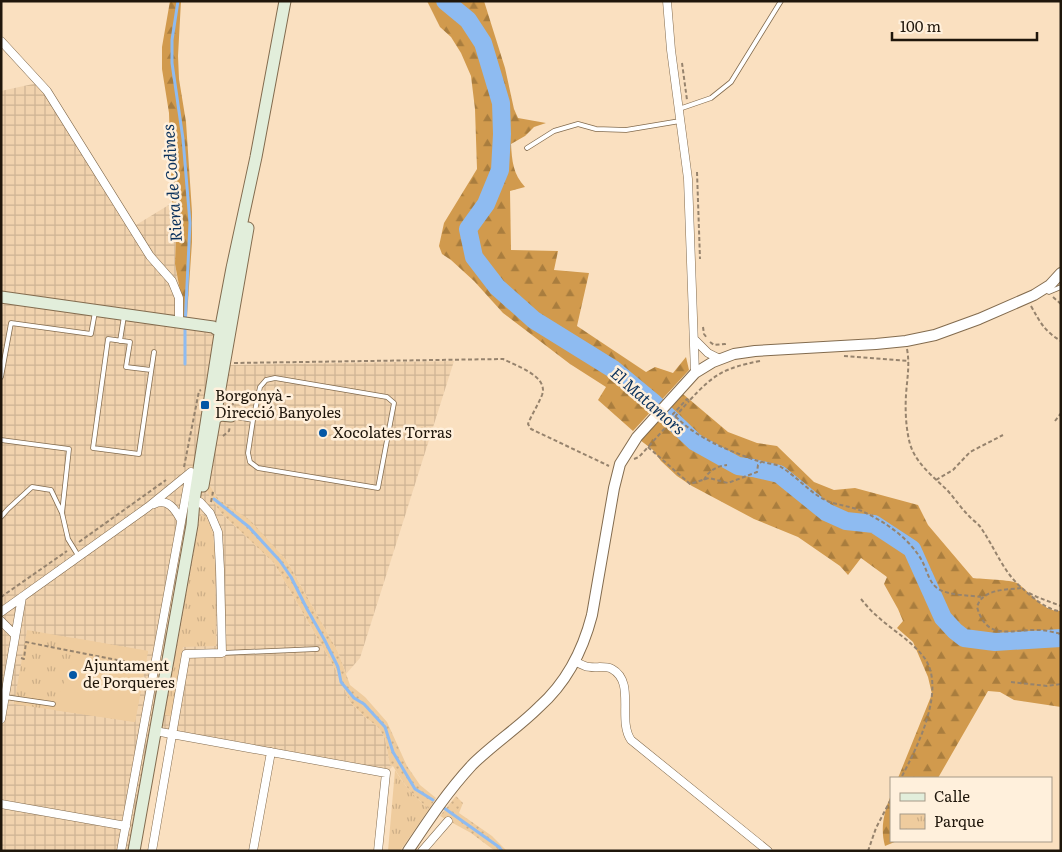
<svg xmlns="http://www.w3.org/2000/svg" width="1062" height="852" font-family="Literata,serif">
<defs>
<pattern id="industrial-grid" width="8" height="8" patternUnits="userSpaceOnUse" patternTransform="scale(1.25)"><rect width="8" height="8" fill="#f1d3ae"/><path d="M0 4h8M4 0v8" fill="none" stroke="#ceb494"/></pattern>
<pattern id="grass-dots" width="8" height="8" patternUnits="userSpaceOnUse" patternTransform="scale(1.25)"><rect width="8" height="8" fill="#efcc9e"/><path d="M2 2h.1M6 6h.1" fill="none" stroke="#ccae87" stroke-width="1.8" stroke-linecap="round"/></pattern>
<pattern id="forest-firs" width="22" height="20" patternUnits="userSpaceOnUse" patternTransform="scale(1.25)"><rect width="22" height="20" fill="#d19a4d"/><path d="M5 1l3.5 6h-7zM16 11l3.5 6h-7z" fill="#a97d3e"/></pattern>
<pattern id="park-tufts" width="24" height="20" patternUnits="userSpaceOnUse" patternTransform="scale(1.25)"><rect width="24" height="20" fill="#efcc9e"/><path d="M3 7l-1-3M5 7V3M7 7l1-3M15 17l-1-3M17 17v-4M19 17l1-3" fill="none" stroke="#ccae87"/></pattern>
</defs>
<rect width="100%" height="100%" fill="#fae0c0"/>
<path fill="url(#industrial-grid)" d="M42,82L136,225L172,203L176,234L175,264L182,301L181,323L228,330V365L454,361L360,658L346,674L338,652L287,561L219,500L209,484L207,490L222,514L274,563L336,670L350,702L365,717L378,727L385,738L390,765L393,766L386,773L156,731L134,851H1V323L4,300L1,282V91Z"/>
<path fill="url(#grass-dots)" d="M206,481L209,484L219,500L250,520L287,561L338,652L350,685L365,697L387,722L407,766L420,785L436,798L429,809C412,795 404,785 393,766L390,765L385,738L378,727L365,717L350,702L336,670L274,563L222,514L210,497L207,490Z
M456,796L463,803L459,813L492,836L507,851H495L471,833L440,816Z"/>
<path fill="url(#forest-firs)" d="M170,1H181L178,56L179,79L186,122L192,212V242L187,316H181L182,301L175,264L176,234L172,203L169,113L162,69V47Z
M427,1H484L505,68L514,109L518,118L546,123L534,127L525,136L511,144C512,161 513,174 525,187L510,191L511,250L558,251L554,270L589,273L577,326L646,372L655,367L673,373L686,357L689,370L633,431L598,400L606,387L570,364L503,313L474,281L451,260L442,254L439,246L444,223L477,169L475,109L471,76L461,53L451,37L440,27Z
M683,394L728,432L757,443L777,446L814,482L834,490L855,488L918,505L928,525L973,578C981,579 1012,580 1017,583C1030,592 1043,612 1061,611V707L1014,700L1000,692L988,691L938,778H898L932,694L928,677L913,642L897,628L903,621L898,609L884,584L887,577L861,558L848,575L840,566L798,537L754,519L692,486L677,476L661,461L653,450L640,440Z
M891,795V841H897L885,846C880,828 884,812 891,795Z"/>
<path fill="url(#park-tufts)" d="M201,514L206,517L211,527L215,548L216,646L183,647L171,716L165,715Z
M27,630L148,651L135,722L14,704Z
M395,770C405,786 414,797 429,809L400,851H388Z"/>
<path fill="#efcc9e" d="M74,638L148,651L135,722L54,710L71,663Z"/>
<path fill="#8ebbf1" d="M737,459L744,465L753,468L735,473L732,467L733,463Z"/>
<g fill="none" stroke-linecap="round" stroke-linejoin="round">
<path stroke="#8ebbf1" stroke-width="3" d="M178,1L172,40V63L183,139L190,223L185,327V364
M214,499L249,527L280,561L291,577L307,609L324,639L338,667L341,682L354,698L364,704L385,727L393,752L415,789L433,800
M444,808L499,847L502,851"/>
<path stroke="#8ebbf1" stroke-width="18" d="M445,1L468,20L483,43L501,103L502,134L500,170L486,204L468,229L474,257L497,287L534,320L613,369L654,403L695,442L738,466L753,468L779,474L826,512L846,521L874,524L912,549L943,618L955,631L964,638L995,642L1061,638"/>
<defs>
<path id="service" d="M679,109L711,98L731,82L781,1
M527,148L554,131L578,124L596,129L626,130L680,121
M1044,290L1049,292L1061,287
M120,341L124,316
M151,370L126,367L130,342L108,339L93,448L139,454L154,352
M1,377L11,323L91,334L95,312
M231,416L253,420L260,387L266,380L275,378L387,397L394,403L378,488L258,468L250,462L248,453L253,420
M1,440L69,449L62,513
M1,517L8,509L32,487L51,490L62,513L68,539L79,557
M222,653L317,649
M5,697L53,704"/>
<path id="minor" d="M667,1L671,50L688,179L695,373
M1,41L47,91L150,256L172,281L179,298V323
M694,339L708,353L720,359
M154,504C168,498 175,509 181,520
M1,612L148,507L191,472
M1,621L15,635
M575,661C578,663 582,665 585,666C593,669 604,665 612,669C636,682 617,720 631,740L768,851
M1,719L22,597
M155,731L386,773L378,851
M1,804L126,826
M121,851L190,473
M152,851L186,654L222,653L220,569L218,532L210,513L200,502
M253,851L271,752
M422,851L448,821"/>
<path id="tertiary" d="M408,851C428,821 447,792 472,765C493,744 518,728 539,707C566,683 583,650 592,615L614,488L620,464L637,437L695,373L713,362L734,354L755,351L876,344L906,341L935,335L979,319L1034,295L1050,285L1061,273"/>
<path id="secondary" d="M1,297L213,327L216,329H221
M213,420L220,415L231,416
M203,486L248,228
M134,851L192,525L194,501L222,321L232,268L256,157L285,1"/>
</defs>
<use href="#service" stroke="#826b4e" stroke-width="5.5"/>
<use href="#minor" stroke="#826b4e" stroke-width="9"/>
<use href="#tertiary" stroke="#826b4e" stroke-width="12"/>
<use href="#secondary" stroke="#826b4e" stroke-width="13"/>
<path stroke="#96836d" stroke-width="2" stroke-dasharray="4 2.5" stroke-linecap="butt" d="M682,63L687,100
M697,172L700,259
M1053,297L1061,304
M1031,306C1040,322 1044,331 1061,341
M703,327L704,334L707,338
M710,342L714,345L725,344V346
M907,349C910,365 907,379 906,395C905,411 906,429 910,444C916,464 934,477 948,491C955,499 961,508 968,515C972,520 978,523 981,528C995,548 1003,572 1022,588C1030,596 1050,612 1061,611
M844,356L909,361
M760,361C724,368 714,374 689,401L687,399L673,414C696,438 725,449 755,460C763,463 774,463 781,467C798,477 811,495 830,502C842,506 855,507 866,513C887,523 909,539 921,559C927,569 928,581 937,588C948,596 969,595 982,597
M234,363L503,359C516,366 549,376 542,395C538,405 532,414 528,424L531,429L609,466
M230,395L233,400V407
M1055,421L1061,413
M223,436L229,431L230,426
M648,447L690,484L709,478L728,483L757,472L758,465L761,462
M634,459L639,457L649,446
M184,467L199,391L201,390
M704,480C708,471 717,466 727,465
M936,480L953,470L970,452L1003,435
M211,502L213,492
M79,542L166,480
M1021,588C1005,590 982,589 977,607C987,642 1011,629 1039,630C1045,630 1052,632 1058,633L1061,635
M1029,593L1037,597L1061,606
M1,597L67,551
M861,599C866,605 871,611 877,616C892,630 910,640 923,656C948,687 917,748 901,778
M21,658L24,659L26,642L147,666
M1011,682L1047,686L1061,684
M868,851L876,828L891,799"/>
<use href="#service" stroke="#fff" stroke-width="4"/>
<use href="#minor" stroke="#fff" stroke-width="8"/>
<use href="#tertiary" stroke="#fff" stroke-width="10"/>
<use href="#secondary" stroke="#e2eedb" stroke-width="11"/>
<path stroke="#96836d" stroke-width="2" stroke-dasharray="4 2.5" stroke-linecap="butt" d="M649,446L689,401"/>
</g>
<g fill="#0357a5" stroke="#fff0dc" stroke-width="2">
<rect x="200" y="400" width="10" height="10" rx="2.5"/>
<circle cx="323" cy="433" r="5"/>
<circle cx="73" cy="675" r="5"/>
</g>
<g text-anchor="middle" stroke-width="5" stroke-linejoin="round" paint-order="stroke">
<g font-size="15" fill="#1f160b" stroke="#fff0dc" text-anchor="start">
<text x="215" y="401">Borgonyà -<tspan x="215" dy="17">Direcció Banyoles</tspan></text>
<text x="333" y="438">Xocolates Torras</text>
<text x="83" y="671">Ajuntament<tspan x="83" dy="17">de Porqueres</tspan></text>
</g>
<g font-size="16" font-style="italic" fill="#0a315c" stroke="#fff0dc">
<text transform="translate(172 183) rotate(-94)" y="6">Riera de Codines</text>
<text transform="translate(648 401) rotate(41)" y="6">El Matamors</text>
</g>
</g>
<rect width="1062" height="852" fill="none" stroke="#1f160b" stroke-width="5"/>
<rect x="890" y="777" width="162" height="65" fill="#fff0dc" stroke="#a59988"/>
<rect x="900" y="793" width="25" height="8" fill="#e2eedb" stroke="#a59988"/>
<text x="934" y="802" font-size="15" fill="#1f160b">Calle</text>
<rect x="900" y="814" width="25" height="15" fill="url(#park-tufts)" stroke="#a59988"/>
<text x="934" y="827" font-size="15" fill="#1f160b">Parque</text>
<path d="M892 32v8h145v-8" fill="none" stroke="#1f160b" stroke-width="2.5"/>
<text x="900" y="32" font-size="15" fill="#1f160b" stroke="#fff0dc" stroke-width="4" paint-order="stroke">100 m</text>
</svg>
